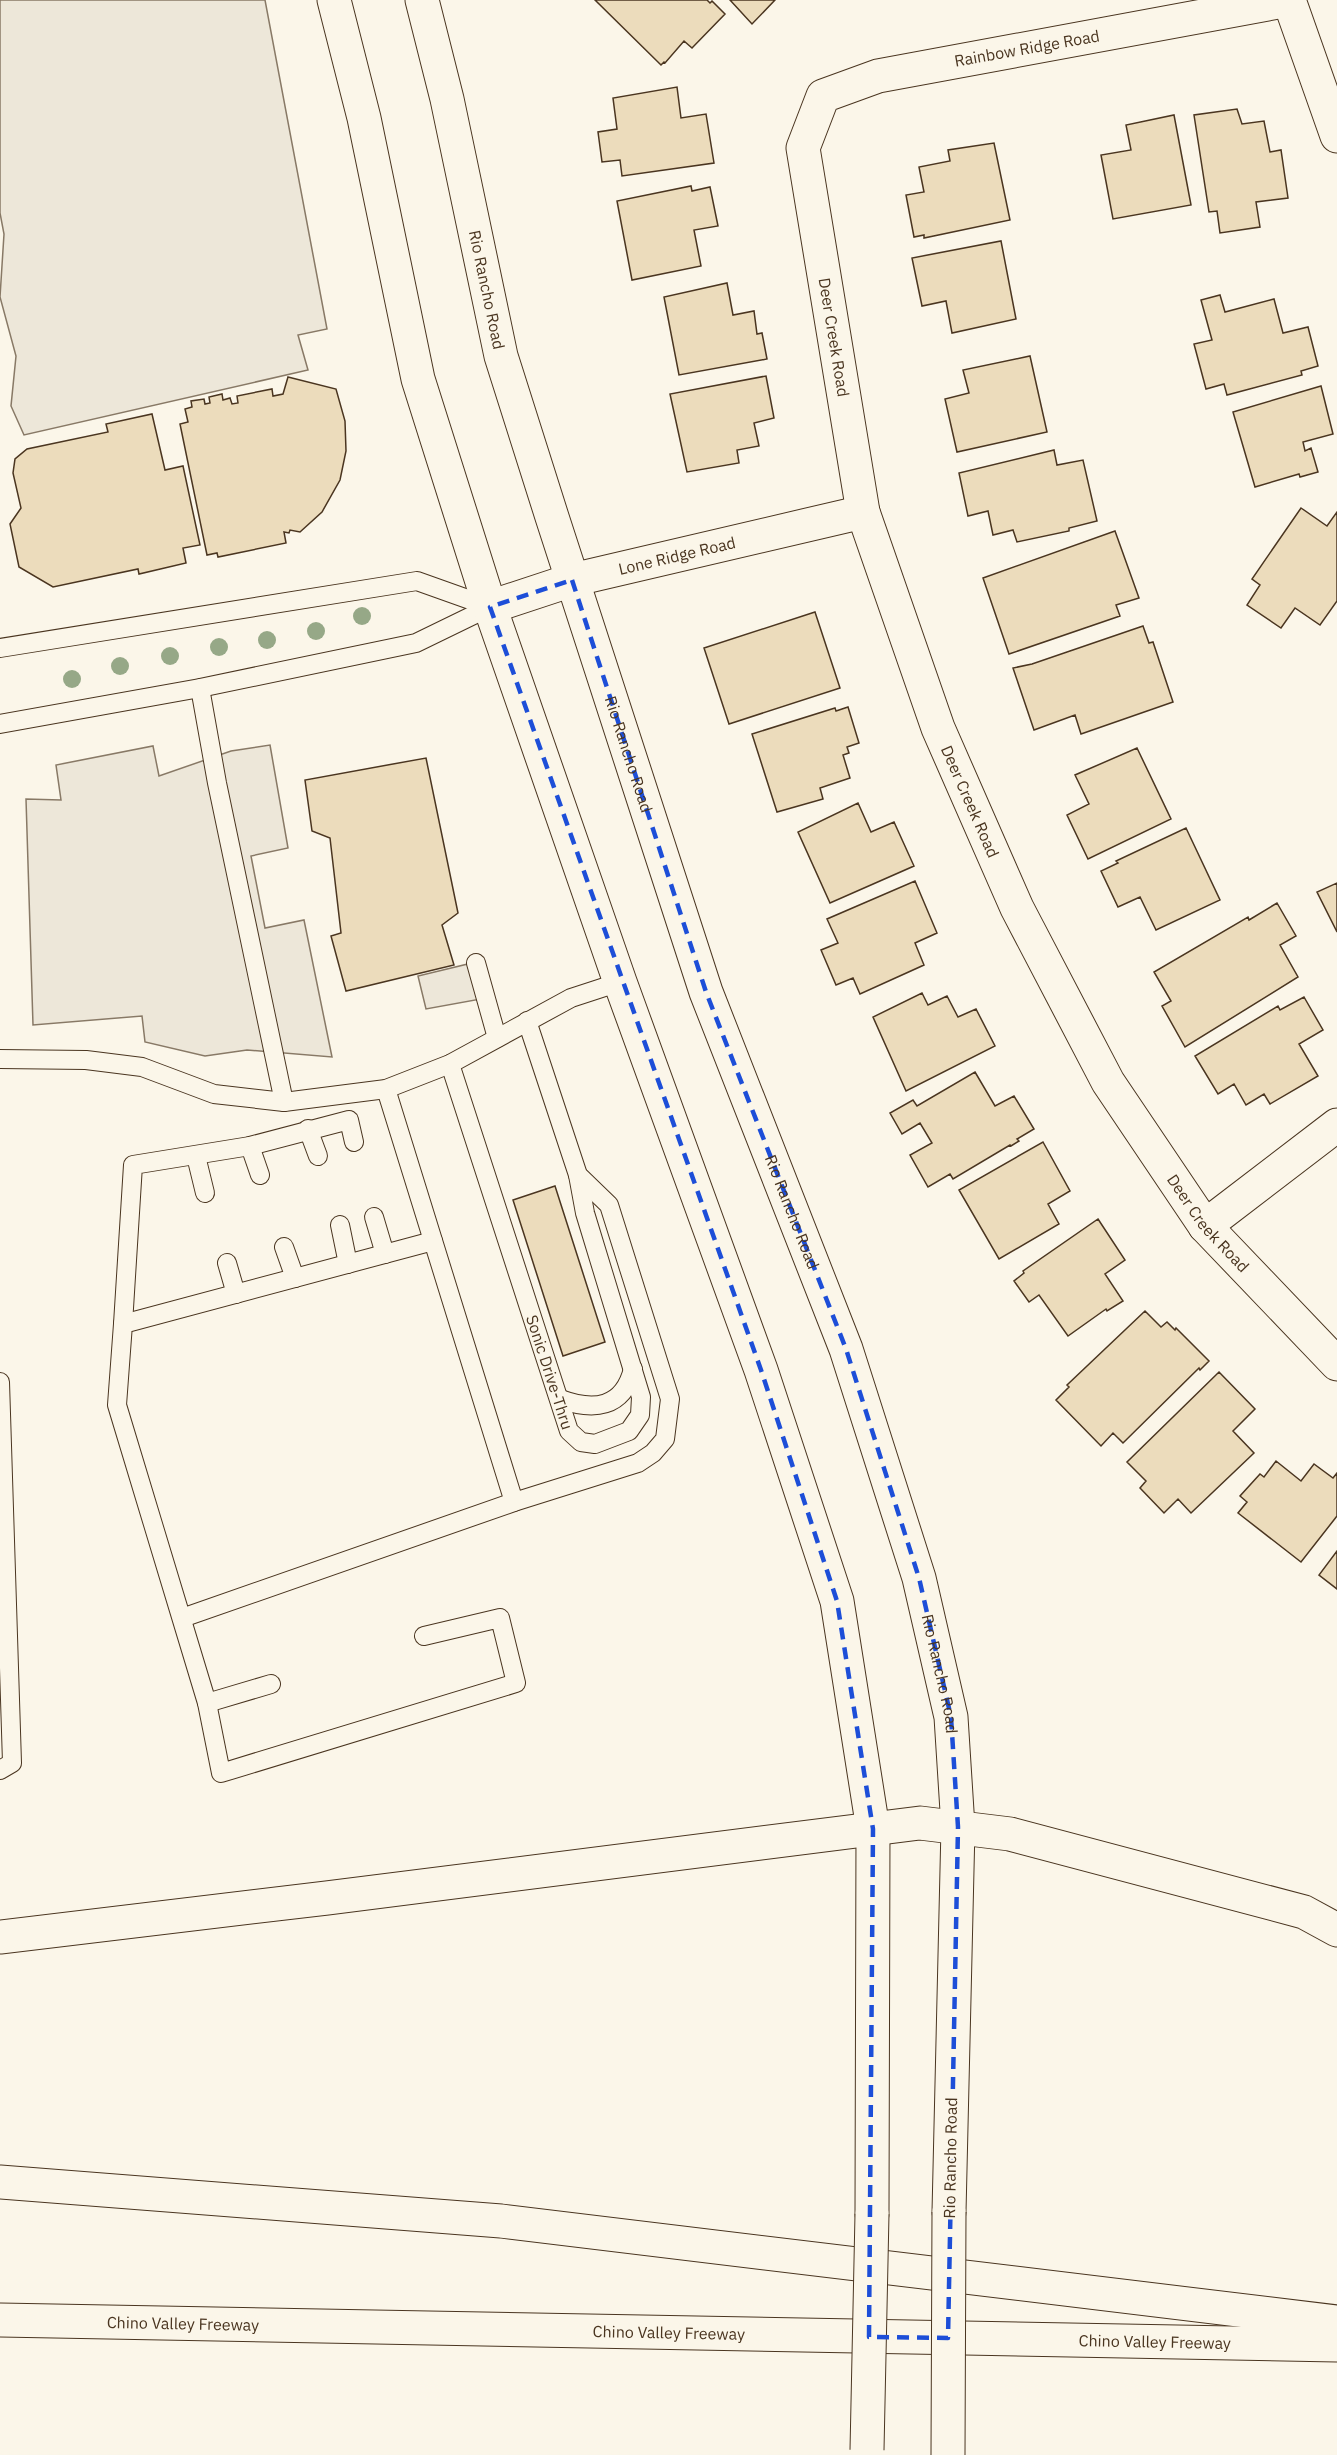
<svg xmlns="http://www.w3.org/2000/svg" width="1337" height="2455" font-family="'IBM Plex Sans',sans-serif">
<rect width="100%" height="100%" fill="#fbf6e9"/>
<path fill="#ede7d9" stroke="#887966" stroke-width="1.5" d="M0,0H265L327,329L298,335L308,370L24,435L11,406L16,356L0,297L4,234L0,213Z
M270,745L288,848L251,856L265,928L304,920L332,1057L247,1050L205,1056L145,1042L142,1016L33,1025L26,799L61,800L56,765L153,746L159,776L231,751Z
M472,963L481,999L426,1009L418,976Z"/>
<path fill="#ecdcbc" stroke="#4a3520" stroke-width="1.5" d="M595,0H707L710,3L712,1L725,14L692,48L684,41L665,63L664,62L661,65Z
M730,0H775L752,24Z
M677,87L681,118L706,114L714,163L622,176L620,160L602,162L598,132L617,129L613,98Z
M1237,109L1242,124L1264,121L1270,152L1281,150L1288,198L1256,202L1260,227L1220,233L1217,211L1209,212L1194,115Z
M1174,115L1191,205L1113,219L1101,155L1131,150L1126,125Z
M994,143L1010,220L924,238V235L914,237L906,195L924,192L919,167L950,161L948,150Z
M691,186L692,191L710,187L718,226L694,230L701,266L632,280L617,201Z
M1001,241L1016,319L952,333L946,301L922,306L912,258Z
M727,283L733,315L754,311L757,334L762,333L767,359L679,375L664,297Z
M1220,295L1225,312L1274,299L1283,333L1308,327L1318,366L1301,371L1302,375L1227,395L1224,384L1206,389L1194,344L1212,340L1201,300Z
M1030,356L1047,432L957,452L945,399L969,393L963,370Z
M766,376L774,418L754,423L759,446L737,450L739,463L687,472L670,394Z
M288,377L336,389L345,421L346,451L340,480L322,512L300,532L290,530L289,533L284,532L286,543L218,557L217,553L207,555L180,424L188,422L185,409L192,407L191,401L204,399L205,404L210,403L209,397L222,394L223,400L230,398L232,404L238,403L237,396L272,389L273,396L283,394Z
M1321,386L1333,434L1303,442L1305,451L1311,448L1318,472L1300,477L1299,474L1255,487L1233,412Z
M152,414L165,470L183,466L200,545L183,548L186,563L139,574L138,569L53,587L19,567L10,524L21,508L13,473L15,459L27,449L108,432L106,424Z
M1054,450L1057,465L1083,460L1097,521L1069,528V531L1017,542L1013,530L993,535L988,511L968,516L959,473Z
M1301,508L1327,526L1337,512V601L1320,625L1295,608L1281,628L1247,605L1260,585L1252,579Z
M1115,531L1139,598L1116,605L1120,616L1009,654L983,578Z
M815,612L840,688L729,724L704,648Z
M1143,626L1149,643L1153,642L1173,702L1081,734L1075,715L1034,730L1013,668L1032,664Z
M848,707L859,743L847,747L849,753L843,755L850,778L820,788L823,799L777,812L752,734L835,708L836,711Z
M1137,748L1171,819L1088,859L1067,815L1089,804L1075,775Z
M426,758L458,913L442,925L454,965L346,991L331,936L341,933L330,838L312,831L305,780Z
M858,803L871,832L894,822L914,866L830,903L798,832Z
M1186,828L1220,900L1156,930L1140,897L1118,907L1101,871L1118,863L1116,861Z
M915,881L937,933L915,943L924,965L860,994L853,978L836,985L821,950L838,943L827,919Z
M1337,883V932L1317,892Z
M1277,903L1296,936L1280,945L1298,977L1185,1047L1162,1006L1171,1001L1154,972L1248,917L1249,920Z
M922,993L928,1005L947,996L958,1017L976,1009L995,1046L906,1091L873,1017Z
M1304,997L1323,1030L1299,1044L1318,1076L1270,1104L1264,1094L1246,1105L1234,1084L1218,1094L1195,1056L1278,1006L1280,1010Z
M975,1072L995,1106L1014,1096L1034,1129L1017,1139L1019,1141L1011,1146L1010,1145L953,1179L950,1174L928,1187L910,1155L932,1143L920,1123L902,1134L890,1113L913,1100L917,1106Z
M1043,1142L1070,1191L1048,1204L1059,1224L999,1259L959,1190Z
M555,1186L605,1342L563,1356L513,1200Z
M1098,1219L1125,1260L1105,1274L1123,1301L1107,1311L1106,1309L1068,1336L1039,1295L1029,1302L1014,1281L1024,1273L1023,1271Z
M1145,1311L1161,1327L1167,1322L1175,1330L1176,1328L1209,1361L1200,1370L1199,1368L1123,1443L1113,1433L1101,1446L1056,1400L1069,1387L1067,1385Z
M1219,1372L1255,1409L1233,1431L1254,1453L1191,1513L1178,1499L1164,1513L1140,1488L1146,1481L1127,1462Z
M1276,1461L1301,1481L1314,1464L1333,1478L1337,1473V1516L1301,1562L1238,1513L1247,1502L1240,1496L1260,1474L1264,1477Z
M1337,1551V1589L1319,1575Z"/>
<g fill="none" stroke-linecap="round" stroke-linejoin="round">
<defs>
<g id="lane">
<path d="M0,648L417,581L490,607"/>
<path d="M200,688L217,783L284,1102"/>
<path d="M0,724L200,688L416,643L490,607"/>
<path d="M476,963L497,1038"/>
<path d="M0,1059L86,1060L142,1067L214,1094L284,1102L386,1089L450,1064L571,998L620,982"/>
<path id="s1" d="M450,1064L569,1431L581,1442L595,1444L629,1431L640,1415L641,1397L585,1213L578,1175"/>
<path d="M386,1089L514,1502"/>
<path d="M308,1129L318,1156"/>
<path d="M250,1146L260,1175"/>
<path d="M196,1156L205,1193"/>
<path d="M374,1217L385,1254"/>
<path d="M340,1225L348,1264"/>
<path d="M284,1247L295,1278"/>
<path d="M227,1263L236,1294"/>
<path d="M123,1324L133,1165L250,1146L349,1120L354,1142"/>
<path d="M0,1382L12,1763L0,1770"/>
<path d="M560,1399C593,1411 623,1409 633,1369"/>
<path d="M182,1618L514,1502L638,1463L653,1453L665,1439L670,1399L609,1205L578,1175L527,1021"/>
<path d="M424,1636L500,1618L516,1683L221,1773L207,1703L117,1405L123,1324L433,1241"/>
<path d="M207,1703L271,1684"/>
</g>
<g id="street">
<path id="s2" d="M1289,0L878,76L823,96L803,148L863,512L938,728L1017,908L1108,1082L1205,1226L1337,1364"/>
<path d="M1289,0L1337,136"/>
<path id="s3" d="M490,607L572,580L863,512"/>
<path d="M1205,1226L1337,1125"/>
</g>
<g id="primary">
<path d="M334,0L364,118L418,379L490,607L620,982L761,1370L837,1601L873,1829L872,2214"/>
<path id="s4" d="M422,0L447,99L501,356L552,517L706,992L846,1349L919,1578L951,1717L958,1827L949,2212"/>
</g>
<g id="highway">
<path d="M0,1937L327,1898L920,1823L1010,1834L1304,1912L1337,1930"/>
<path d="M0,2182L501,2221L1337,2322"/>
<path id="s5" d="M0,2320L1337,2345"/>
</g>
</defs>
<use href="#lane" stroke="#4a3520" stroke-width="20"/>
<use href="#street" stroke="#4a3520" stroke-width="35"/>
<use href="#primary" stroke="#4a3520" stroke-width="35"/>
<use href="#highway" stroke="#4a3520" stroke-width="35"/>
<use href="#lane" stroke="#fbf6e9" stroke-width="18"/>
<use href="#street" stroke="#fbf6e9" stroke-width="33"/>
<use href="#primary" stroke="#fbf6e9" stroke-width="33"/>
<use href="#highway" stroke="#fbf6e9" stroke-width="33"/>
<defs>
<path id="primary-bridge" d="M867,2450L872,2214
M948,2455L949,2212"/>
</defs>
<use href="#primary-bridge" stroke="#4a3520" stroke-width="35" stroke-linecap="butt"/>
<use href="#primary-bridge" stroke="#fbf6e9" stroke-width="33"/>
</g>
<g fill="#96a887">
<circle cx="362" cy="616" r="9"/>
<circle cx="316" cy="631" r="9"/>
<circle cx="267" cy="640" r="9"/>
<circle cx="219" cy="647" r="9"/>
<circle cx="170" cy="656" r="9"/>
<circle cx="120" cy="666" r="9"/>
<circle cx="72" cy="679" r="9"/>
</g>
<path fill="none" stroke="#1d4ed8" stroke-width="4.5" stroke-dasharray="12 8" stroke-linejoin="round" d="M572,580L706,992L846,1349L919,1578L951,1717L958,1827L948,2338L869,2337L873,1829L837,1601L761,1370L490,607Z"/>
<g text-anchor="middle" stroke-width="4.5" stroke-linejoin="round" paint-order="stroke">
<g font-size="16" fill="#4a3520" stroke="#fbf6e9">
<text transform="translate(1027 48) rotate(-10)" y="6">Rainbow Ridge Road</text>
<text dy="6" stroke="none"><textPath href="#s4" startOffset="297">Rio Rancho Road</textPath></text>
<text dy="6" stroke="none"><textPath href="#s2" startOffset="724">Deer Creek Road</textPath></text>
<text dy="6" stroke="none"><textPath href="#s3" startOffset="194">Lone Ridge Road</textPath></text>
<text dy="6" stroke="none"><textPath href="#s4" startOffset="783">Rio Rancho Road</textPath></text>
<text dy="6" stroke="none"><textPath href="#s2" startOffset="1210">Deer Creek Road</textPath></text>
<text dy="6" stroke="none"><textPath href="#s4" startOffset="1269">Rio Rancho Road</textPath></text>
<text dy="6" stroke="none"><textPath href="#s2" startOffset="1696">Deer Creek Road</textPath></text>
<text dy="6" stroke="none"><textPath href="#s1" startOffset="324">Sonic Drive-Thru</textPath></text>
<text dy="6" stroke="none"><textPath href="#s4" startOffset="1755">Rio Rancho Road</textPath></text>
<text transform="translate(950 2158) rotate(-89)" y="6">Rio Rancho Road</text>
<text dy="6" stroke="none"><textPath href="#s5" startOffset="183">Chino Valley Freeway</textPath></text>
<text dy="6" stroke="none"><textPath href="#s5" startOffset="669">Chino Valley Freeway</textPath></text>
<text dy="6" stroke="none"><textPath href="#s5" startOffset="1155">Chino Valley Freeway</textPath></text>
</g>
</g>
</svg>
